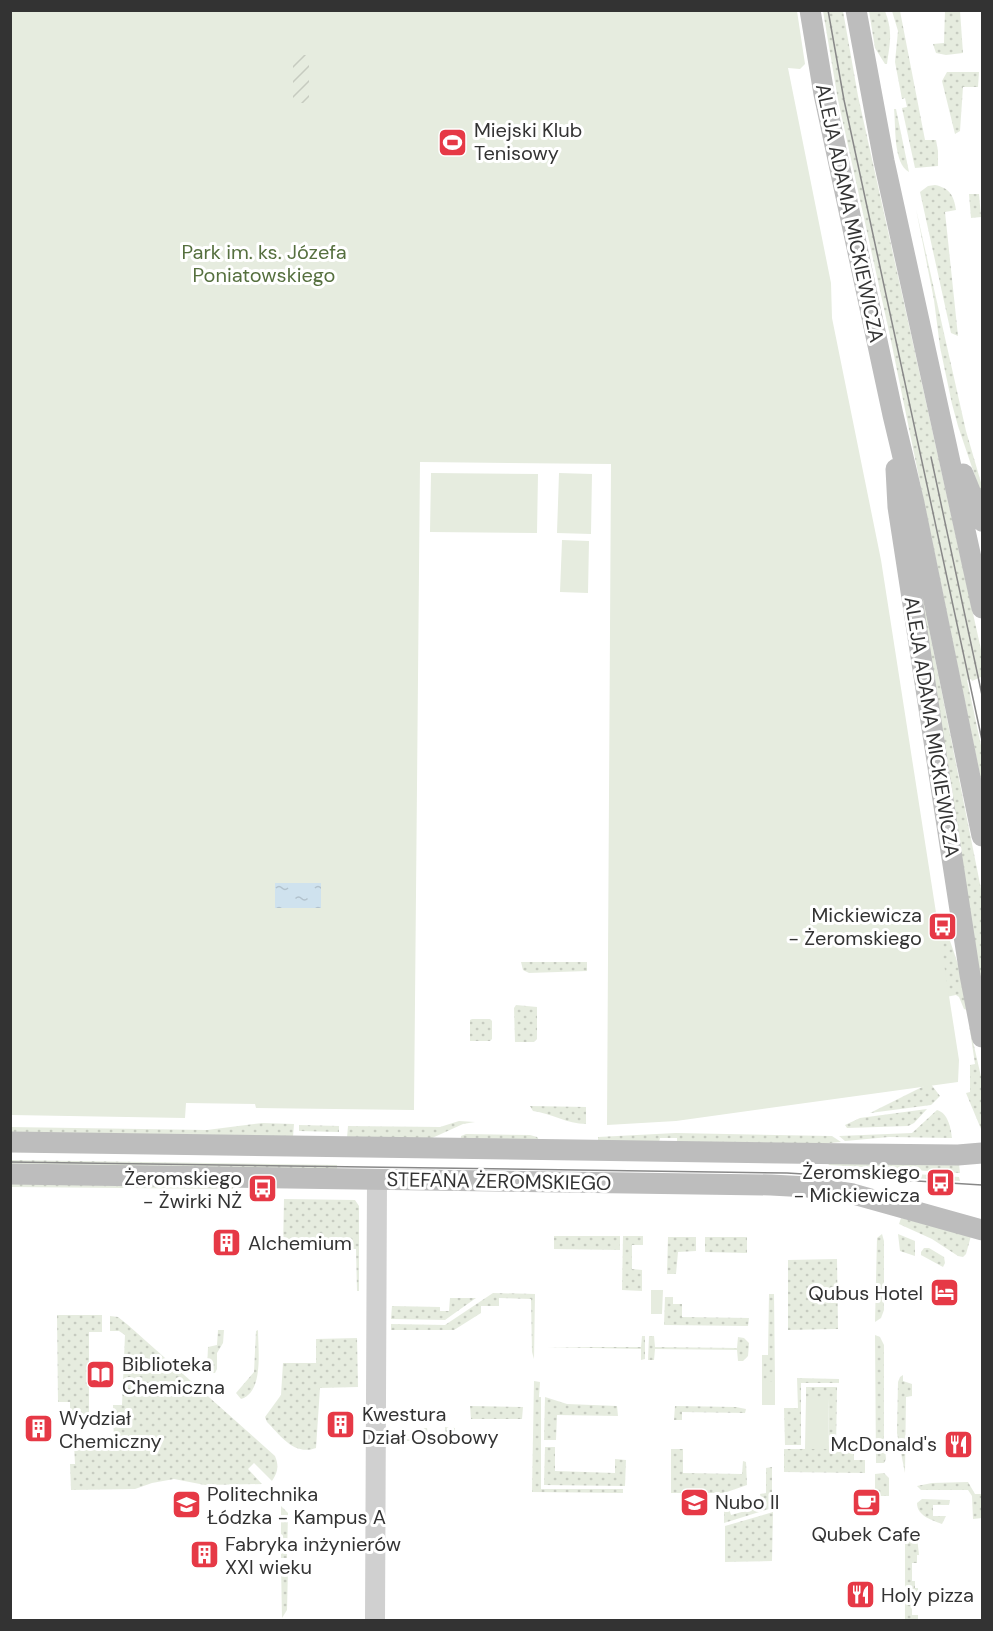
<svg xmlns="http://www.w3.org/2000/svg" width="993" height="1631" font-family="'DM Sans',sans-serif">
<defs>
<pattern id="grass-dots" width="8" height="8" patternUnits="userSpaceOnUse" patternTransform="scale(1.5)"><rect width="8" height="8" fill="#e6ecdf"/><path d="M2 2h.1M6 6h.1" fill="none" stroke="#c6cbc0" stroke-width="1.8" stroke-linecap="round"/></pattern>
<pattern id="garden-furrows" width="10" height="10" patternUnits="userSpaceOnUse" patternTransform="scale(1.5)"><rect width="10" height="10" fill="#e6ecdf"/><path d="M-1 1l2-2M0 10L10 0M9 11l2-2" fill="none" stroke="#c6cbc0"/></pattern>
<pattern id="water-ripples" width="26" height="14" patternUnits="userSpaceOnUse" patternTransform="scale(1.5)"><rect width="26" height="14" fill="#cfe2ee"/><path d="M2 4q2-2 4 0t4 0M15 11q2-2 4 0t4 0" fill="none" stroke="#b2c2cd"/></pattern>
</defs>
<rect width="100%" height="100%" fill="#fff"/>
<path fill="url(#grass-dots)" d="M823,11H843L858,96L982,654V681L981,677L972,681L971,679L967,680L982,750V785L890,336L838,100Z
M869,11H885C893,32 890,42 887,64H885L875,48Z
M892,11H900L925,140H936L938,151V166L915,168L902,108L907,107L905,98L902,99L895,62L898,31Z
M945,11H960L963,53L946,55L936,53L933,44L944,43Z
M947,72H979L978,87H963L960,131L955,134L942,81Z
M894,109H896L909,172C893,163 896,127 894,109Z
M935,185C949,188 954,195 956,210L945,212L958,336L951,333L920,192L928,186Z
M969,194H979L981,217L971,218Z
M916,209L966,431L982,486V497L958,426L952,404L940,347L934,300Z
M923,598L982,894V1001L920,599Z
M949,938L959,967L967,1010L964,1009L959,997L956,995L946,997L938,939Z
M521,962H587V971L529,973L523,970Z
M516,1005L537,1007V1039L534,1042H515L514,1008Z
M472,1019H490L492,1021V1039L490,1041H470V1020Z
M969,1024L982,1081L981,1129L966,1093L970,1092V1065L975,1064Z
M930,1083L940,1096L931,1105L870,1113Z
M530,1106L586,1107V1124C567,1124 551,1113 533,1111Z
M927,1109L914,1123L908,1126L847,1128L845,1125L860,1118Z
M937,1110C948,1113 951,1128 952,1138L889,1137L845,1141L839,1136L912,1133Z
M459,1121L475,1122L463,1124L430,1139L347,1138L348,1126L440,1127Z
M262,1123L294,1124L293,1137L11,1132L10,1127L207,1130Z
M299,1125L339,1126V1132L299,1131Z
M676,1133L832,1136L841,1142L820,1144L677,1143V1138H660L659,1142H598V1137Z
M466,1134L530,1135L537,1137L539,1140L461,1139V1136Z
M11,1160L337,1165V1170L11,1166Z
M827,1162L959,1164L960,1173L829,1165Z
M829,1168L959,1177L960,1181L830,1173Z
M10,1183L233,1186V1189L11,1187Z
M284,1199L355,1200L359,1206V1291H357L356,1249H283Z
M901,1218L971,1236L966,1254L963,1257L958,1256L932,1239L899,1224Z
M882,1234L884,1241V1310L881,1318L875,1322L877,1238Z
M898,1234L915,1241V1256L900,1251Z
M554,1236H620V1250L554,1249Z
M623,1236H643V1245H632V1269L642,1270V1291L622,1290Z
M668,1237H696V1251L678,1252L676,1274H667Z
M705,1237H747V1253L705,1252Z
M924,1248H929L944,1257L945,1263L943,1267L921,1255V1252Z
M837,1259L838,1329L788,1330V1260Z
M493,1293L535,1294L534,1359L532,1352L531,1299L499,1298V1306H481V1313L454,1330H391V1324L445,1325Z
M769,1294H774L775,1382H762V1355H768Z
M665,1297H673V1304H682V1317L749,1318L748,1326L664,1325Z
M450,1298H476L445,1320L391,1319L392,1306L440,1307V1311H449Z
M57,1315H102V1332H89V1422H70V1402H58Z
M110,1316L118,1317L128,1325L275,1456C279,1466 278,1472 272,1481L254,1463L248,1469L262,1484L205,1485L174,1479L152,1483L135,1489L71,1490L70,1464H75L74,1444L114,1443L113,1405H122L125,1335L119,1331H110Z
M218,1330H224L223,1343L217,1353V1369L215,1373H211L207,1369L208,1347L217,1345Z
M258,1330C258,1350 264,1392 241,1399L236,1393L254,1372L256,1331Z
M875,1335L880,1337L884,1345V1438L886,1459L884,1463H876Z
M642,1336H645V1359L641,1360V1349L547,1347H641Z
M649,1336H654L655,1347L737,1348L738,1337L744,1338L749,1343L748,1356L743,1361H738L737,1350L655,1349L654,1360H648Z
M357,1338L358,1387L320,1388L316,1448C294,1456 281,1436 267,1422L265,1417L281,1395L283,1363H316V1339Z
M903,1375V1381L912,1384V1396L906,1397L905,1473L897,1433L898,1382L900,1377Z
M797,1378L839,1379V1383H801V1445H785L784,1408H798Z
M534,1381L540,1382L539,1397H541V1489H623V1493L532,1492Z
M806,1387H837L836,1450H854V1460H865V1473L784,1472V1449H828L829,1398L806,1397Z
M545,1397L567,1404L617,1406L618,1416L557,1415L556,1440H544Z
M470,1406L523,1407L522,1419H471Z
M675,1406L736,1407L746,1409L745,1413L682,1412V1420H674Z
M445,1427L455,1428V1441H391L420,1438V1428H427L428,1435H445Z
M545,1447H555V1471L615,1473V1459L626,1460L625,1486L544,1485Z
M671,1449H683V1473L742,1474L743,1461L746,1462L747,1485L724,1493L731,1515L763,1506L760,1494L766,1493V1468L772,1467V1508L724,1523V1493H671Z
M884,1473L889,1478V1496H875V1474Z
M968,1482L975,1494H982V1518L973,1519L972,1496L968,1490H921L917,1486L932,1483Z
M922,1499L950,1500L949,1505H933V1516H946L942,1524C932,1520 917,1516 917,1503Z
M281,1506L288,1513L287,1558H281Z
M773,1512L772,1561L725,1562V1526Z
M913,1534L917,1537L919,1555H917V1563H912V1581H915V1588H918V1606H912V1615H918V1619L905,1620V1541L907,1537Z
M281,1566H286L288,1568L287,1610L282,1618Z"/>
<path fill="#e6ecdf" d="M11,11H797L805,64L800,69L788,68L831,283L832,318L881,560L959,1060L958,1082L676,1121L607,1125L611,464L420,462L414,1110L256,1108L255,1104L186,1103L185,1118L11,1115Z
M431,473L538,474L537,533L430,532Z
M559,473L592,474L591,534L557,533Z
M562,540L589,541L588,593L560,592Z
M651,1290H663L662,1314H651Z
M762,1382H775V1405H762Z
M806,1397H829L828,1449H805Z"/>
<path fill="url(#garden-furrows)" d="M293,55H309V103H293Z"/>
<path fill="url(#water-ripples)" d="M275,883H321V908H275Z"/>
<g fill="none" stroke-linecap="round" stroke-linejoin="round">
<path stroke="#d0d0d0" stroke-width="20" d="M375,1620L377,1179"/>
<path stroke="#bdbdbd" stroke-width="21" d="M810,10L824,94L893,415L914,503L982,836
M856,10L884,161L982,608
M896,469L898,507L970,975L982,1037
M963,474L982,521
M10,1142L858,1154L958,1155L982,1153
M10,1174L771,1185L808,1187L853,1194L982,1230"/>
<path stroke="#888" stroke-width="1.5" d="M828,10L844,100L982,740
M931,457L982,695
M10,1162L787,1173L982,1185"/>
</g>
<defs>
<symbol id="stadium-square" viewBox="-11 -11 22 22"><rect x="-9" y="-9" width="18" height="18" rx="4" fill="#e63946" stroke="#fff"/><path d="M0-5a6.5 5 0 1 0 0 10a6.5 5 0 1 0 0-10ZM-3.5-1.8h7v3.6h-7Z" fill="#fff"/></symbol>
<symbol id="bus-square" viewBox="-11 -11 22 22"><rect x="-9" y="-9" width="18" height="18" rx="4" fill="#e63946" stroke="#fff"/><path d="M-5-6H5V4H4V6H2V4H-2V6H-4V4H-5ZM-3.5-4V0h7V-4ZM-3.5 1.2v1.5H-2V1.2ZM2 1.2v1.5H3.5V1.2Z" fill="#fff"/></symbol>
<symbol id="building-square" viewBox="-11 -11 22 22"><rect x="-9" y="-9" width="18" height="18" rx="4" fill="#e63946" stroke="#fff"/><path d="M-4-6H4V6H1V3H-1V6H-4ZM-2.5-4.3h1.7v1.8h-1.7ZM.8-4.3h1.7v1.8H.8ZM-2.5-1h1.7V.8h-1.7ZM.8-1h1.7V.8H.8Z" fill="#fff"/></symbol>
<symbol id="hotel-square" viewBox="-11 -11 22 22"><rect x="-9" y="-9" width="18" height="18" rx="4" fill="#e63946" stroke="#fff"/><path d="M-6-4.5h1.5V1H6V5H4.5V3h-9V5H-6ZM-4 0a1.8 1.8 0 1 1 3.6 0ZM.5 0V-2.5h3Q6-2.5 6 0Z" fill="#fff"/></symbol>
<symbol id="library-square" viewBox="-11 -11 22 22"><rect x="-9" y="-9" width="18" height="18" rx="4" fill="#e63946" stroke="#fff"/><path d="M-6-4Q-3-5.5-.7-3.5V5Q-3 3-6 4ZM6-4Q3-5.5 .7-3.5V5Q3 3 6 4Z" fill="#fff"/></symbol>
<symbol id="restaurant-square" viewBox="-11 -11 22 22"><rect x="-9" y="-9" width="18" height="18" rx="4" fill="#e63946" stroke="#fff"/><path d="M-5-6h1v4h1v-4h1v4h1v-4h1v5L-1.5 .5V6h-2V.5L-5-1ZM5-6V6H3V1.5H1.5Q1.5-4 5-6Z" fill="#fff"/></symbol>
<symbol id="school-square" viewBox="-11 -11 22 22"><rect x="-9" y="-9" width="18" height="18" rx="4" fill="#e63946" stroke="#fff"/><path d="M0-5L7-2L0 1L-7-2ZM-4 1L0 2.5L4 1V4Q0 6-4 4Z" fill="#fff"/></symbol>
<symbol id="cafe-square" viewBox="-11 -11 22 22"><rect x="-9" y="-9" width="18" height="18" rx="4" fill="#e63946" stroke="#fff"/><path d="M-5.5-4.5H6V0H3Q3 3.5 0 3.5H-2.5Q-5.5 3.5-5.5 0ZM3-3.2v2h1.7v-2ZM-6 4.5H4V6H-6Z" fill="#fff"/></symbol>
<symbol id="university-square" viewBox="-11 -11 22 22"><rect x="-9" y="-9" width="18" height="18" rx="4" fill="#e63946" stroke="#fff"/><path d="M0-5L7-2L0 1L-7-2ZM-4 1L0 2.5L4 1V4Q0 6-4 4Z" fill="#fff"/></symbol>
</defs>
<g fill-rule="evenodd">
<use href="#stadium-square" x="436" y="126" width="33" height="33"/>
<use href="#bus-square" x="926" y="910" width="33" height="33"/>
<use href="#bus-square" x="924" y="1166" width="33" height="33"/>
<use href="#bus-square" x="246" y="1172" width="33" height="33"/>
<use href="#building-square" x="210" y="1226" width="33" height="33"/>
<use href="#hotel-square" x="928" y="1276" width="33" height="33"/>
<use href="#library-square" x="84" y="1358" width="33" height="33"/>
<use href="#building-square" x="324" y="1408" width="33" height="33"/>
<use href="#building-square" x="22" y="1412" width="33" height="33"/>
<use href="#restaurant-square" x="942" y="1428" width="33" height="33"/>
<use href="#school-square" x="678" y="1486" width="33" height="33"/>
<use href="#cafe-square" x="850" y="1486" width="33" height="33"/>
<use href="#university-square" x="170" y="1488" width="33" height="33"/>
<use href="#building-square" x="188" y="1538" width="33" height="33"/>
<use href="#restaurant-square" x="844" y="1578" width="33" height="33"/>
</g>
<g text-anchor="middle" stroke-width="6" stroke-linejoin="round" paint-order="stroke">
<g font-size="20" fill="#333" stroke="#fff" text-anchor="start">
<text x="474" y="137">Miejski Klub<tspan x="474" dy="23">Tenisowy</tspan></text>
<text x="922" y="922" text-anchor="end">Mickiewicza<tspan x="922" dy="23">- Żeromskiego</tspan></text>
<text x="920" y="1179" text-anchor="end">Żeromskiego<tspan x="920" dy="23">- Mickiewicza</tspan></text>
<text x="242" y="1185" text-anchor="end">Żeromskiego<tspan x="242" dy="23">- Żwirki NŻ</tspan></text>
<text x="248" y="1250">Alchemium</text>
<text x="923" y="1300" text-anchor="end">Qubus Hotel</text>
<text x="122" y="1371">Biblioteka<tspan x="122" dy="23">Chemiczna</tspan></text>
<text x="362" y="1421">Kwestura<tspan x="362" dy="23">Dział Osobowy</tspan></text>
<text x="59" y="1425">Wydział<tspan x="59" dy="23">Chemiczny</tspan></text>
<text x="937" y="1451" text-anchor="end">McDonald's</text>
<text x="207" y="1501">Politechnika<tspan x="207" dy="23">Łódzka - Kampus A</tspan></text>
<text x="715" y="1509">Nubo II</text>
<text x="866" y="1541" text-anchor="middle">Qubek Cafe</text>
<text x="225" y="1551">Fabryka inżynierów<tspan x="225" dy="23">XXI wieku</tspan></text>
<text x="881" y="1602">Holy pizza</text>
</g>
<g font-size="20" fill="#333" stroke="#fff">
<text transform="translate(850 213) rotate(78)" y="7">ALEJA ADAMA MICKIEWICZA</text>
<text transform="translate(932 727) rotate(81)" y="7">ALEJA ADAMA MICKIEWICZA</text>
<text transform="translate(499 1181) rotate(1)" y="7">STEFANA ŻEROMSKIEGO</text>
</g>
<g font-size="20" fill="#56703f" stroke="#fff">
<text x="264" y="259">Park im. ks. Józefa<tspan x="264" dy="23">Poniatowskiego</tspan></text>
</g>
</g>
<rect width="993" height="1631" fill="none" stroke="#333333" stroke-width="24"/>
</svg>
